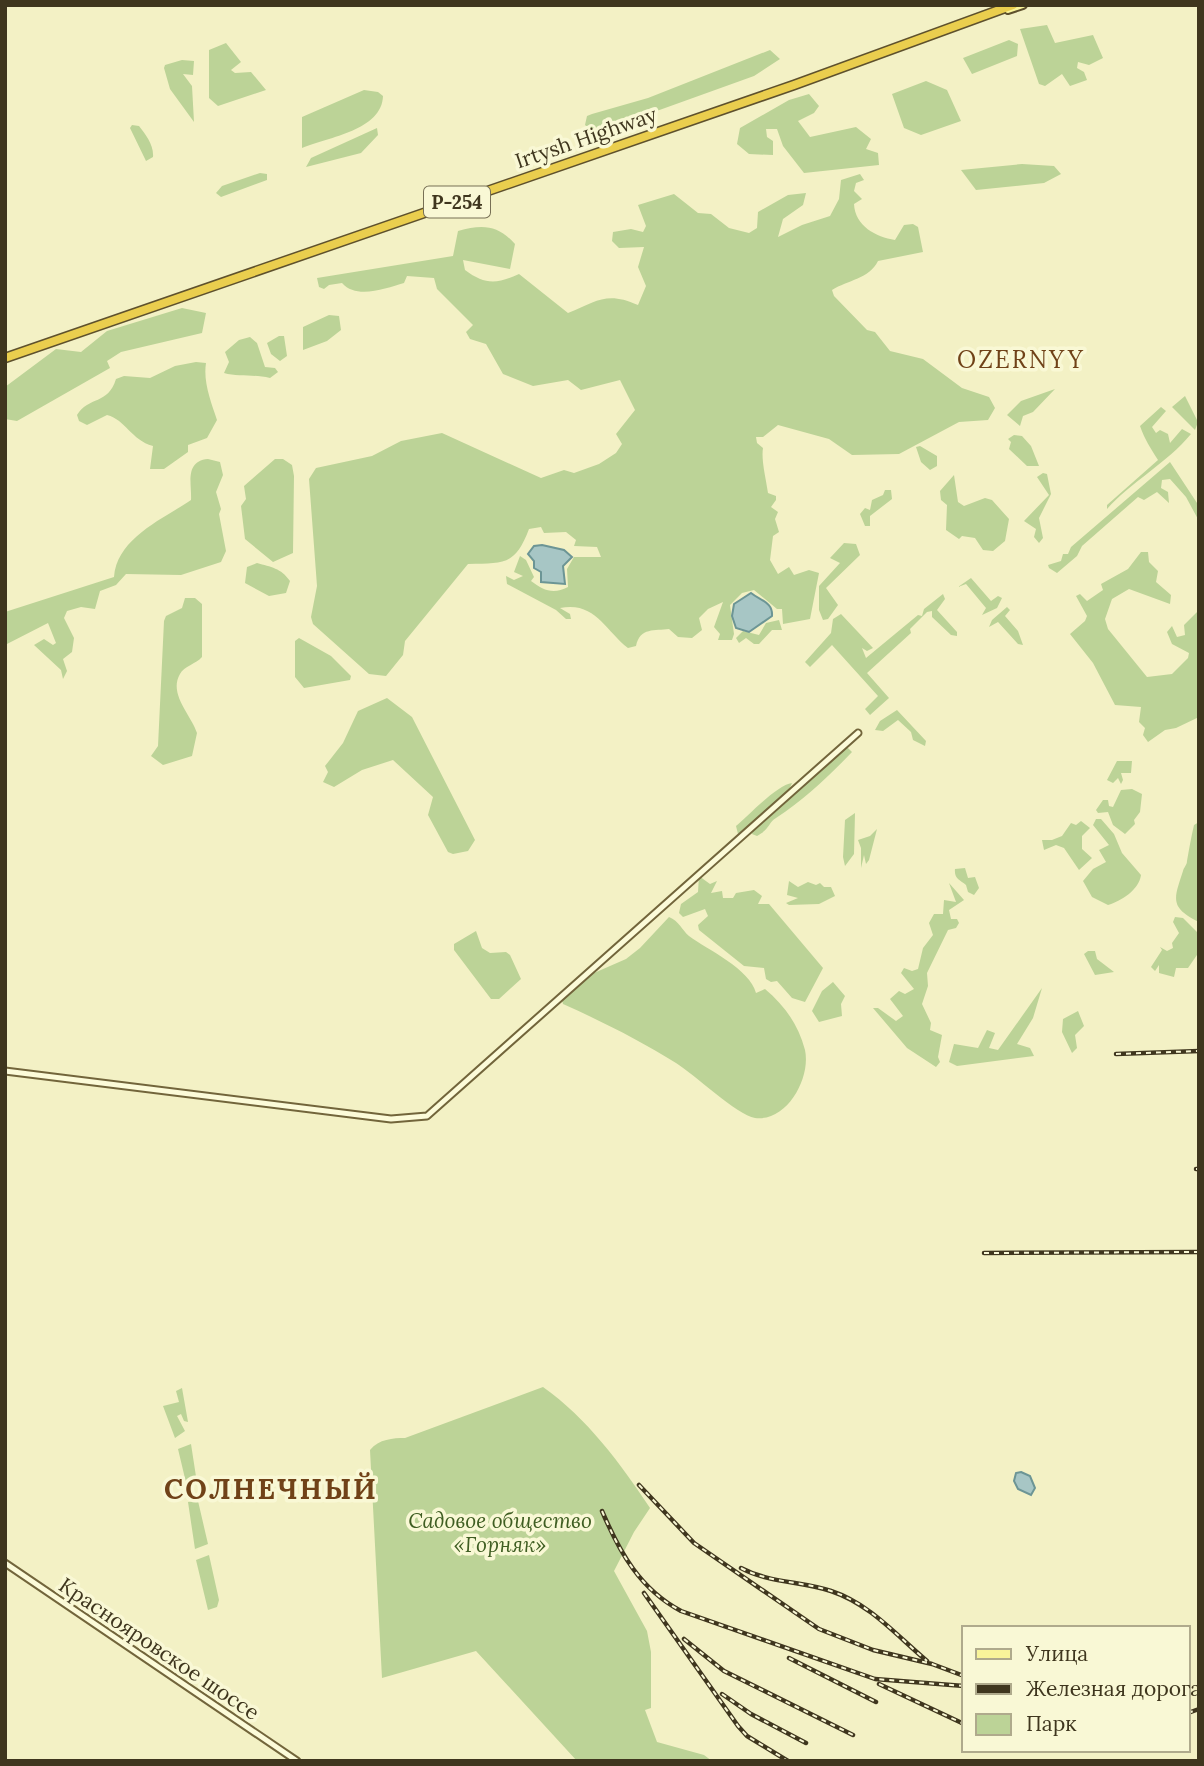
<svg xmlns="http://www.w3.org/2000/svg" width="1204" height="1766" font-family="Lora,serif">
<rect width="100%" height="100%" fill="#f3f1c5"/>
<path fill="#bcd397" d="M1047,25L1055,43L1093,35L1103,58L1089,65L1078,62L1077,68L1084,72L1087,80L1070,86L1062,74L1045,86L1039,84L1020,29Z
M1009,40L1018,44L1017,56L972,74L963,58Z
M226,43L241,62L231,70L235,73L251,72L266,90L218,106L209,98V50Z
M770,50L780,59L754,76L615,126L591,130L585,125L587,116L592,114L648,98Z
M182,60L194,61L193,75L183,74L192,86L194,122L170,89L164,68L165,65Z
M926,81L947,90L961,121L921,135L904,128L892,94Z
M364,90L378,92L383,96C382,130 329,137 302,148V117Z
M809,94L819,106L814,113L798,121L810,137L856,127L871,139L866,149L878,153L879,165L804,173L783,146L777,129H766L767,137L773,141V155L749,154L737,144L740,128L789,100Z
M132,125L139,126C146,135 154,145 153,157L146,161L130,128Z
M377,128L378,135L361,153L306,167L311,158Z
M1022,164L1054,166L1061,174L1044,183L976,190L961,170Z
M260,173L267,174V180L221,197L216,193L222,186Z
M860,174L864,180L856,183L854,191L862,199L854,204C855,226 876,237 895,240L904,225L913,224L918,227L923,252L878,261C869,279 848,280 832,290L834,296L867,330L875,332L890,351L923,359L962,388L989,397L995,408L988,420L959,422L899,454L852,455L829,439L778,425L763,437H756L757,443L763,448C761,460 766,479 768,493L776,496V500L771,507L778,512L775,519L779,532L773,536L770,560L778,574L789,567L794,575L809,570L819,573L810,619L783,624L782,609H777L754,590L742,593L730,605L734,634L732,640H718L720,634L714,627L723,602L708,609L699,618L702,630L692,638L678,637L669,629C655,631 640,627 636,646L628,648C605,630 595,601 560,608L570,614L571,619H566L556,610L507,584L506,576L514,580L523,576L514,572L520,556L526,560L534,577L531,581C543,590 553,595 568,587L567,569L574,557H601L597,547L574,546L576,540L566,532L544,533L541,527L529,529C515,566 504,563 468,564L405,641L403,655L386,676L369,674L313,624L311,617L317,586L309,479L316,468L372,456L401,441L442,433L541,478L564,470L574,473L599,464L616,453L622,444L616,434L635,410L620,380L581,390L568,380L533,386L503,374L486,344L470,339L466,332L473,325L437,289L434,278L407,276L404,283C386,288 357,300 342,283L329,285L324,289L319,287L317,278L453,256L458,231C483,224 498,225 515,244L510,269L463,260L465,270C485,285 497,284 519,274L568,313C597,301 607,291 638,305L646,286L638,267L644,247L619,248L612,241L613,232L631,229L643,232L646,226L638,205L674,194L698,213L711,214L729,228L749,233L757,228L758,212L788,195L806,193L803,205L783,219L778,237L802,225L830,216L839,199L841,180Z
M182,308L206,313L202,333L121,352L107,361L110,368L17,421L5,419V387L56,349L81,352L107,331Z
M329,315L339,316L341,330L327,341L303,350V327Z
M279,336H284L287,356L280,361L271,354L267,343Z
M250,337L257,343L265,367L275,368L278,372L270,378C254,374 238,377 224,373L229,362L225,352L239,340Z
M196,362L206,363C203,382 211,402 217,420L207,438L188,445V452L164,469H150L153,446C131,440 126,420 107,415L87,425L79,421L77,415C89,396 108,405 116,379L124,376L150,378L175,366Z
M1055,389L1033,412L1023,416L1020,426L1007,415L1021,401Z
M1185,396L1198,422L1195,430L1172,407Z
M1161,407L1166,411L1152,427L1156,433L1160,430L1168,434L1170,443L1182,429L1191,434C1167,463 1131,482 1107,509V505L1158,460C1150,447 1145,440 1140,426Z
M1014,435L1022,436L1031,446L1039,466H1027L1009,449L1011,442L1008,439Z
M920,446L937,456V466L930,470L921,462L916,447Z
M208,459L220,462L223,475L216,492L221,509L219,514L226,551L221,562L181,575L126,574L116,585L100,591L95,609L81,607L67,611L64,618L74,638L72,652L63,659L67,671L63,679L61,670L34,645L44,639L53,645L56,643L48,623L5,645V612L114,577C117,538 163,519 191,500C192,485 184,461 208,459Z
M275,459H283L292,465L294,476L293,553L273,562L245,539L241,506L246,499L244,486Z
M1170,462L1199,506V521L1186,497L1170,479L1162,480L1161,488L1168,492L1169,503L1157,492L1144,500L1138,497L1082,546L1077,556L1057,573L1049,568L1048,565L1061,561L1063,554H1068L1071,547Z
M1043,473L1047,474L1051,494L1039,518L1043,538L1039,543L1034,537L1036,529L1024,521L1049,495L1037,477Z
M954,475L958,502L964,506L985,498L992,500L1009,519L1005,541L993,551L983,550L975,538L962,536L959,539L946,530L947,505L941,500L940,491Z
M885,490H891L892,499L870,516V526H865L860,514L865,508L870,510L872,500L883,495Z
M844,543L856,544L860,555L826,588L838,605L828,619L823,620L819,610V586L840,563L830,558Z
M1141,552H1148L1149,562L1158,571L1156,582L1171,595L1170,604L1129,589L1112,599L1105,619L1108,629L1147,677L1172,674L1188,658L1189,653L1172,644L1167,632L1172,626L1177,637L1185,635L1184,625L1199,610V717L1176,728L1165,730L1148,742L1143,735L1145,728L1139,722L1141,707L1115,705L1093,663L1070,634L1085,621L1087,616L1076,596L1080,594L1087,601L1103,590L1101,584L1128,569Z
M257,563C271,567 281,568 290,581L286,593L269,596L245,583L247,567Z
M971,578L991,601L998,596L1002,598L997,608L982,615L986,608L966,584L958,587Z
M943,594L945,599L937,610L957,632V636L951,635L932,617V611L927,612L910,629L911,633L867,673L889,698L870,715L865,709L878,696L832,645L810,667L805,662L831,633L833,619L841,614L873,648L867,651L862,648L866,658L918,615L922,616L924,609Z
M185,598H195L202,604V657C196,664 184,666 180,674C168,694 192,716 197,733L192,756L163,765L151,756L158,746L164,621L166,616L182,608Z
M1007,607L1010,610L1005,616L1018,631L1023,645L1018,644L998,622L989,627L992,620Z
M779,620L782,630H772L759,644H754L746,638L739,643L736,638L743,631L759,635L766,623Z
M299,638L331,656L351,676L350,680L304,688L295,677V641Z
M387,698L412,717L475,840L468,851L453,854L448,852L428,815L433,797L393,760L362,770L334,787L323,782L328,772L325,766L343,743L358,711Z
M897,710L926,741L925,746L913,740L911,732L898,720L883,731L875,730L880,721Z
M847,747L852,752C830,775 804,800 776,818C768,823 770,829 757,836L752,834L754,827L763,823Z
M1117,761H1132L1131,773H1121L1123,780L1121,784L1118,778L1113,783L1107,780Z
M792,783L788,792L738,834L736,826C749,815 777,785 792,783Z
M1132,789L1142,794L1140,812L1134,820L1135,824L1125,834L1113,825L1108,812L1098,813L1096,810L1103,800H1108L1109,806L1113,807L1121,790Z
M855,813L854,854L845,866L843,857L845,820Z
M1096,819H1101L1114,834L1122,853L1141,875C1139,890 1121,901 1108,905L1092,897L1083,881L1093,869L1106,862L1099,850L1109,845L1093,825Z
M1081,821L1090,828L1082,836V849L1092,858L1079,870L1064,848L1056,845L1044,850L1042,840H1052L1062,836L1071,823L1076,825Z
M1199,822V922C1169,907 1174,899 1183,871C1184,867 1187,865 1187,861C1189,849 1191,838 1194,825Z
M877,829L869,860L866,864L864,855L861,868V848L858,840L870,836Z
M965,868L968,878L975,877L979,888L974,895L968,892L966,885C960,880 954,879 955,869Z
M699,876L710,884L717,881L711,893L722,891L723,898H733L736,893L754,890L762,896L758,904H769L823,968L805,1002L792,998L777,981L771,982L766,979L764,968L744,966L699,930L698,925L708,916L705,909L683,917L679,913L681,904L698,892Z
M789,881L798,887L808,882L816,885L820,883L824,887H831L835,896L819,904L789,905L786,903L798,898L787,895Z
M949,883L964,900L949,910L951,919H957L959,923L956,928L948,930L927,973L928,986L922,1004L931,1023L930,1030L942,1035L938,1057L940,1062L936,1067L907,1048L873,1008H878L896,1021L903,1016L890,999L899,991L905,994L914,989L901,973L904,968L912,971L918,969L923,948L933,935L929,923L934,914H943L944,900L956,902Z
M669,917C679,921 682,930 689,936C708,950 750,969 756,993L765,989C785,1006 798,1024 805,1050C811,1078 787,1122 755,1118C737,1115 694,1074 676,1063C641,1041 601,1021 563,1004L562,1000L594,973L626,959L640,948Z
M1175,917L1183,918L1199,934V952L1188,968H1176L1174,977L1159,973V965L1155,971L1151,967L1162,950L1160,947L1167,951L1173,948L1172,943L1179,933L1173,922Z
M476,931L482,948L490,953L506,952L510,955L521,979L499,999H491L454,950V944Z
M1088,951H1095L1097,959L1114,972L1095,975L1084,954Z
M833,982L845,996L841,1004L842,1016L819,1022L812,1011L822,991Z
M1042,988L1033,1018L1017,1044L1030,1048L1034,1056L957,1066L949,1062L954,1044L978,1048L987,1030L995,1033L989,1048L998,1050Z
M1078,1011L1084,1026L1075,1035L1077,1048L1072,1053L1062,1032L1063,1019Z
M543,1387C587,1418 621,1464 650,1508L634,1532L614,1571L647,1631L651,1652V1708L645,1710L657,1742L704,1755L712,1761H577L476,1651L382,1678L370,1450C379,1439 393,1438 405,1438Z
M182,1388L188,1422L184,1421L181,1414L177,1416L185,1431L175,1438L163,1406L179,1402L176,1391Z
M191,1444L197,1483L188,1491L178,1449Z
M198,1501L208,1544L195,1549L188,1502Z
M209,1555L219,1600L217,1607L208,1610L196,1560Z"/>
<path fill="#a7c6c5" stroke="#6c9595" stroke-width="2" d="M542,545L564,550L572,557L563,566L565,584L541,582V572L534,568V561L528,554L534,546Z
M751,593C761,601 773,602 772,616L749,632L736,628L732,616L734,604Z
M1021,1472L1030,1476L1035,1488L1031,1495L1018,1489L1014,1481L1016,1473Z"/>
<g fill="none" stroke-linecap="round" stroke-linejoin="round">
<defs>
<path id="secondary" d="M5,1071L391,1119L427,1116L858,733
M5,1563L297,1761"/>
<path id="primary" d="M1008,10L1023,5"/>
<path id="highway" d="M5,358L794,85L1013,5"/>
</defs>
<use href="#secondary" stroke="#72653b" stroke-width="9"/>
<use href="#primary" stroke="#5e512d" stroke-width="10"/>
<use href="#highway" stroke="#5e512d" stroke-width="11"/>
<use href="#secondary" stroke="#fcfbd9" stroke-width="5"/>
<use href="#primary" stroke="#f9f49a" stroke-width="6"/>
<use href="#highway" stroke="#eace4e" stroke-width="8"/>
<defs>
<path id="rail" d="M1116,1054L1199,1051
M1196,1169H1199
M984,1253L1199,1252
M639,1485L694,1543L819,1629L873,1650L932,1664L964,1676
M602,1511C620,1553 640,1589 681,1611L875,1679L964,1686
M741,1568C769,1583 801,1581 831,1591C870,1604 896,1635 927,1661
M644,1593L738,1726L747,1736L788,1761
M684,1639L724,1671L853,1735
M789,1658L876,1702
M879,1684L964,1724
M722,1694L751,1714L806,1743
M1188,1713L1199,1709"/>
</defs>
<use href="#rail" stroke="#3f361e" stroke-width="4.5"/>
<use href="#rail" stroke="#f9f8d5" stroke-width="2" stroke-dasharray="5" stroke-linecap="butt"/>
</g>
<g text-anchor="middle" stroke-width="7" stroke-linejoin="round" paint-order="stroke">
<rect fill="#f9f8d5" stroke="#777055" stroke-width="2" x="424" y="186.5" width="66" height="31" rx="5"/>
<g font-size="19" font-weight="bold" fill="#3f361e">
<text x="457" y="209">Р-254</text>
</g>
<g font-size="21" fill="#3f361e" stroke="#f9f8d5">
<text transform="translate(586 138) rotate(-19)" y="7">Irtysh Highway</text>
<text transform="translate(159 1649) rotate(34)" y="7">Краснояровское шоссе</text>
</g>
<g font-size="21" font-style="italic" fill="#3f5e22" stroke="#f9f8d5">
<text x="500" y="1528">Садовое общество<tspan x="500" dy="24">«Горняк»</tspan></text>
</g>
<g font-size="24" letter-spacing="2" fill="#704218" stroke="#f9f8d5">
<text x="1021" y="368">OZERNYY</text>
</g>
<g font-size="28" font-weight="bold" letter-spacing="2" fill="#704218" stroke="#f9f8d5">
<text x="271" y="1499">СОЛНЕЧНЫЙ</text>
</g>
</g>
<rect width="1204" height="1766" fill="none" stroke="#3f361e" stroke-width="14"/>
<rect x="962" y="1626" width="228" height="126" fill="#f9f8d5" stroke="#afaa8c" stroke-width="2"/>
<rect x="976" y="1649" width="35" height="10" fill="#f9f49a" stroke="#afaa8c" stroke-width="2"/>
<text x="1026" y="1661" font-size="21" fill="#3f361e">Улица</text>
<rect x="976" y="1684" width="35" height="10" fill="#3f361e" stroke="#afaa8c" stroke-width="2"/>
<text x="1026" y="1696" font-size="21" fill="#3f361e">Железная дорога</text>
<rect x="976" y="1714" width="35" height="21" fill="#bcd397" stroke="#afaa8c" stroke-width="2"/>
<text x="1026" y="1731" font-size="21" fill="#3f361e">Парк</text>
</svg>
